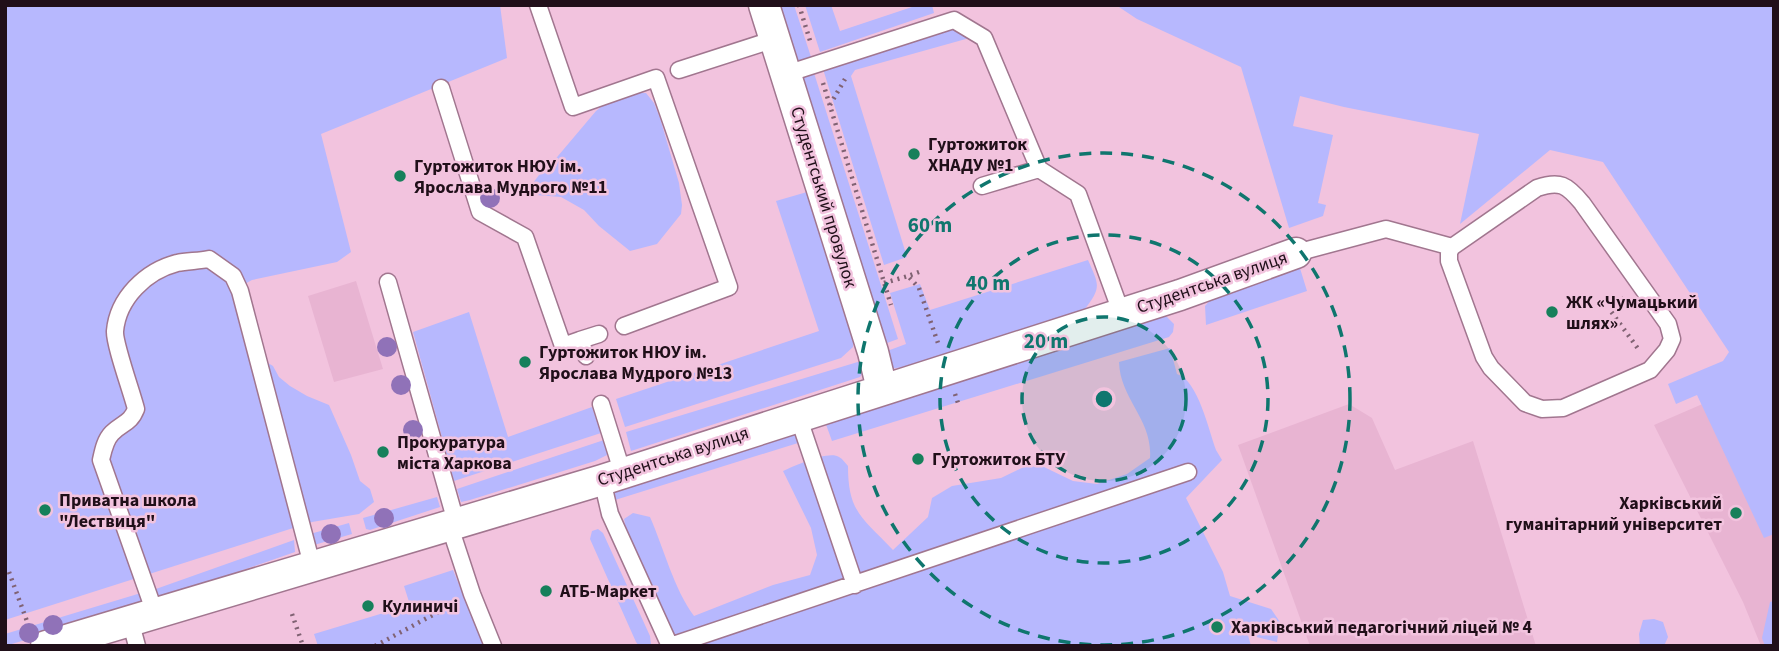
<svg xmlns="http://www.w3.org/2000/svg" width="1779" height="651" font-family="'Source Sans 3',sans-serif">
<rect width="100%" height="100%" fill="#f2c3de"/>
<path fill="#e8b4d2" d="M356,281L383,369L334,382L308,296Z
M1774,373V646H1761L1743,602L1654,425Z
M1349,404L1372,418L1395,470L1473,441L1536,646H1310L1238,445Z"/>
<path fill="#b7b8fe" d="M5,5H500L507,58L321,134L351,252L337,262L252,280L232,291L248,351L273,366L279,377L290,386L307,396L329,405L351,455L360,481L370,489L374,502L359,514L312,522L5,620Z
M769,5H794L812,60L789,68Z
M805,5H831L840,31L918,5H932L934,13L820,52Z
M1116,5H1774V534L1764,538L1697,395L1676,404L1668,384L1723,361L1729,352L1603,162L1550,150L1460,224L1479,134L1344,107L1300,96L1293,126L1333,135L1318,203L1326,205L1323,216L1289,228L1241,67L1137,19Z
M952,27L973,37L855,70L851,76L907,257L884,265L823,69Z
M814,73L898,339L876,347L791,80Z
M635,93H646L654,103L660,118L679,183L682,205L681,214L657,244L630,251L599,226L584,210L561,197L536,195L533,183L539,175L547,169L596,111L606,103Z
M807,192L853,332V347L841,358L625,427L616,399L819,331L776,201Z
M1088,260C1099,285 1102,287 1084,310L903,367L889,369L879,354L906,344L890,293L920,284L930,310Z
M1299,265L1307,291L1206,325L1205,306L1212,298Z
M469,312L508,437L592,407L601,433L454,481L413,332Z
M1155,313L1167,317L1174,324L1173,332L1169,337L832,441L824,419Z
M1170,348L1177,374C1198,380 1209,431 1216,450L1222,460L1186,498L1223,572L1230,596L1271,609L1280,622L1277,642L1248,635L1251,646H684L679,637L669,629L630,549L624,519L633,513L650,517C664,549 674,589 694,616L773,585L810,575L817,555L811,528L783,471C794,466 829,450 839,457C843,459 845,463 848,466C848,513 863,518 893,550L928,517L932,498L952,486L1001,478L1026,466L1044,467L1073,481L1097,484L1127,474L1150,458C1153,420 1120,399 1119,362Z
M861,361L864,371L860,377L631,451L626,432Z
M793,430L798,443L615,500L611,488Z
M607,439L609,449L607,455L595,461L470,500L461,502L457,489Z
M437,497L440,507L370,530L366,529L363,518Z
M349,523L352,534L314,545L310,534Z
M598,529L603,533L650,636L651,644L648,646H639L636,642L590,539L592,531Z
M294,540L295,552L156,600L153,590Z
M453,570L484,646H318L314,634L410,605L404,586Z
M141,593L142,601L136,607L5,646V634Z
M1774,601V646H1765L1762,638L1770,602Z
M1654,619L1663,622L1668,637L1664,646H1640L1639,634L1643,620Z"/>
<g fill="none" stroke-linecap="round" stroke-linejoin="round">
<defs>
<path id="lane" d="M538,5L573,107L656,78L729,287L624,326
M679,70L775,39
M786,74L954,20L984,38L1039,169
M441,88L480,212L525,237L563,346L580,340L586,356
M982,186L1039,169L1078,194L1121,312
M1296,253L1386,229L1452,247L1537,188C1560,180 1567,185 1582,203L1668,324L1672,339L1667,350L1650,370L1563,408L1542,409L1525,403L1491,368L1484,357L1449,261V252L1452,247
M388,282L456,522
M580,340L599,334
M601,404L622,471
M798,416L855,585
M602,480L610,514L670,646
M449,524L472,594L493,646
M155,613L101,460C103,451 105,440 112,433C123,422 130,424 136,409C132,393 114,343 115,331C118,298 146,271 177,263C187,261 199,261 209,259L233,276L240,291L312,565
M130,620L137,646
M670,646L1188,472"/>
<path id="street" d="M764,5L873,352L882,389
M46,646L602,480L1180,295L1296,253"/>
</defs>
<use href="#lane" stroke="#a1768f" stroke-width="19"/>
<use href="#street" stroke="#a1768f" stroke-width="33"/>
<path stroke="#806273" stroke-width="4.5" stroke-dasharray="2 5" stroke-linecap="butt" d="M799,5L811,44
M823,83L891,305
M830,105L845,79
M919,272L908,276L919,288L939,346
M884,283L908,276
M1624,298L1610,310L1639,350
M955,394L959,406
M9,572L28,624
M292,614L303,646
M375,646L455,603"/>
<use href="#lane" stroke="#fff" stroke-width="16"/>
<use href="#street" stroke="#fff" stroke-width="30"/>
</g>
<g fill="#9072b8">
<circle cx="490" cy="198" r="10"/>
<circle cx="387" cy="347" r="10"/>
<circle cx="401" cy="385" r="10"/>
<circle cx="413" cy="430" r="10"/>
<circle cx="384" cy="518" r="10"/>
<circle cx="331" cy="534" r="10"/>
<circle cx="53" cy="625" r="10"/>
<circle cx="29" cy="633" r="10"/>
</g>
<circle cx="1104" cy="399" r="82" fill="#0f766e" fill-opacity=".12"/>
<g fill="none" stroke="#0f766e" stroke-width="3.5" stroke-dasharray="12 9">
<circle cx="1104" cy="399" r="82"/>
<circle cx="1104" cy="399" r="164"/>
<circle cx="1104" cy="399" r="246"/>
</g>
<g fill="#16805b" stroke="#f2c3de" stroke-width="2.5">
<circle cx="914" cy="154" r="7"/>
<circle cx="400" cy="176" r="7"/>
<circle cx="1552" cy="312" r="7"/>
<circle cx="525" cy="362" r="7"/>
<circle cx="383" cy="452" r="7"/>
<circle cx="918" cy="459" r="7"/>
<circle cx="45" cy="510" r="7"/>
<circle cx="1736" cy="513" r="7"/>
<circle cx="546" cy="591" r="7"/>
<circle cx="368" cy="606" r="7"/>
<circle cx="1217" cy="627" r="7"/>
</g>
<g text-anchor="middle" stroke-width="5" stroke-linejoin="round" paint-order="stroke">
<g font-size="18" font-weight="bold" fill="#200f19" stroke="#f2c3de" text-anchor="start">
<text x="928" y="150">Гуртожиток<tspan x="928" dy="21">ХНАДУ №1</tspan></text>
<text x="414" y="172">Гуртожиток НЮУ ім.<tspan x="414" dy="21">Ярослава Мудрого №11</tspan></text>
<text x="1566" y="308">ЖК «Чумацький<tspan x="1566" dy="21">шлях»</tspan></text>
<text x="539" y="358">Гуртожиток НЮУ ім.<tspan x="539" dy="21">Ярослава Мудрого №13</tspan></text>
<text x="397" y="448">Прокуратура<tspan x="397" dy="21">міста Харкова</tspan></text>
<text x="932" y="465">Гуртожиток БТУ</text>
<text x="59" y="506">Приватна школа<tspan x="59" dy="21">"Лествиця"</tspan></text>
<text x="1722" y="509" text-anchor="end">Харківський<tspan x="1722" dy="21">гуманітарний університет</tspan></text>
<text x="560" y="597">АТБ-Маркет</text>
<text x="382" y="612">Кулиничі</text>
<text x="1231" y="633">Харківський педагогічний ліцей № 4</text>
</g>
<g font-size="18" fill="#200f19" stroke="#f2c3de">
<text transform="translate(824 197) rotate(73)" y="6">Студентський провулок</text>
<text transform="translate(1212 282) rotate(-19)" y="6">Студентська вулиця</text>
<text transform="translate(673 456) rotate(-18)" y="6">Студентська вулиця</text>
</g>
</g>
<circle cx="1104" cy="399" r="10" fill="#0f766e" stroke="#f2c3de" stroke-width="3.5"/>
<g font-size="21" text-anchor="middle" font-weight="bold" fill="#0f766e" stroke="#f2c3de" stroke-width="5" stroke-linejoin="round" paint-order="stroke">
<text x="930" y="232">60 m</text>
<text x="988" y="290">40 m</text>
<text x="1046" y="348">20 m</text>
</g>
<rect width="1779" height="651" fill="none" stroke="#200f19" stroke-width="14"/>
</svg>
